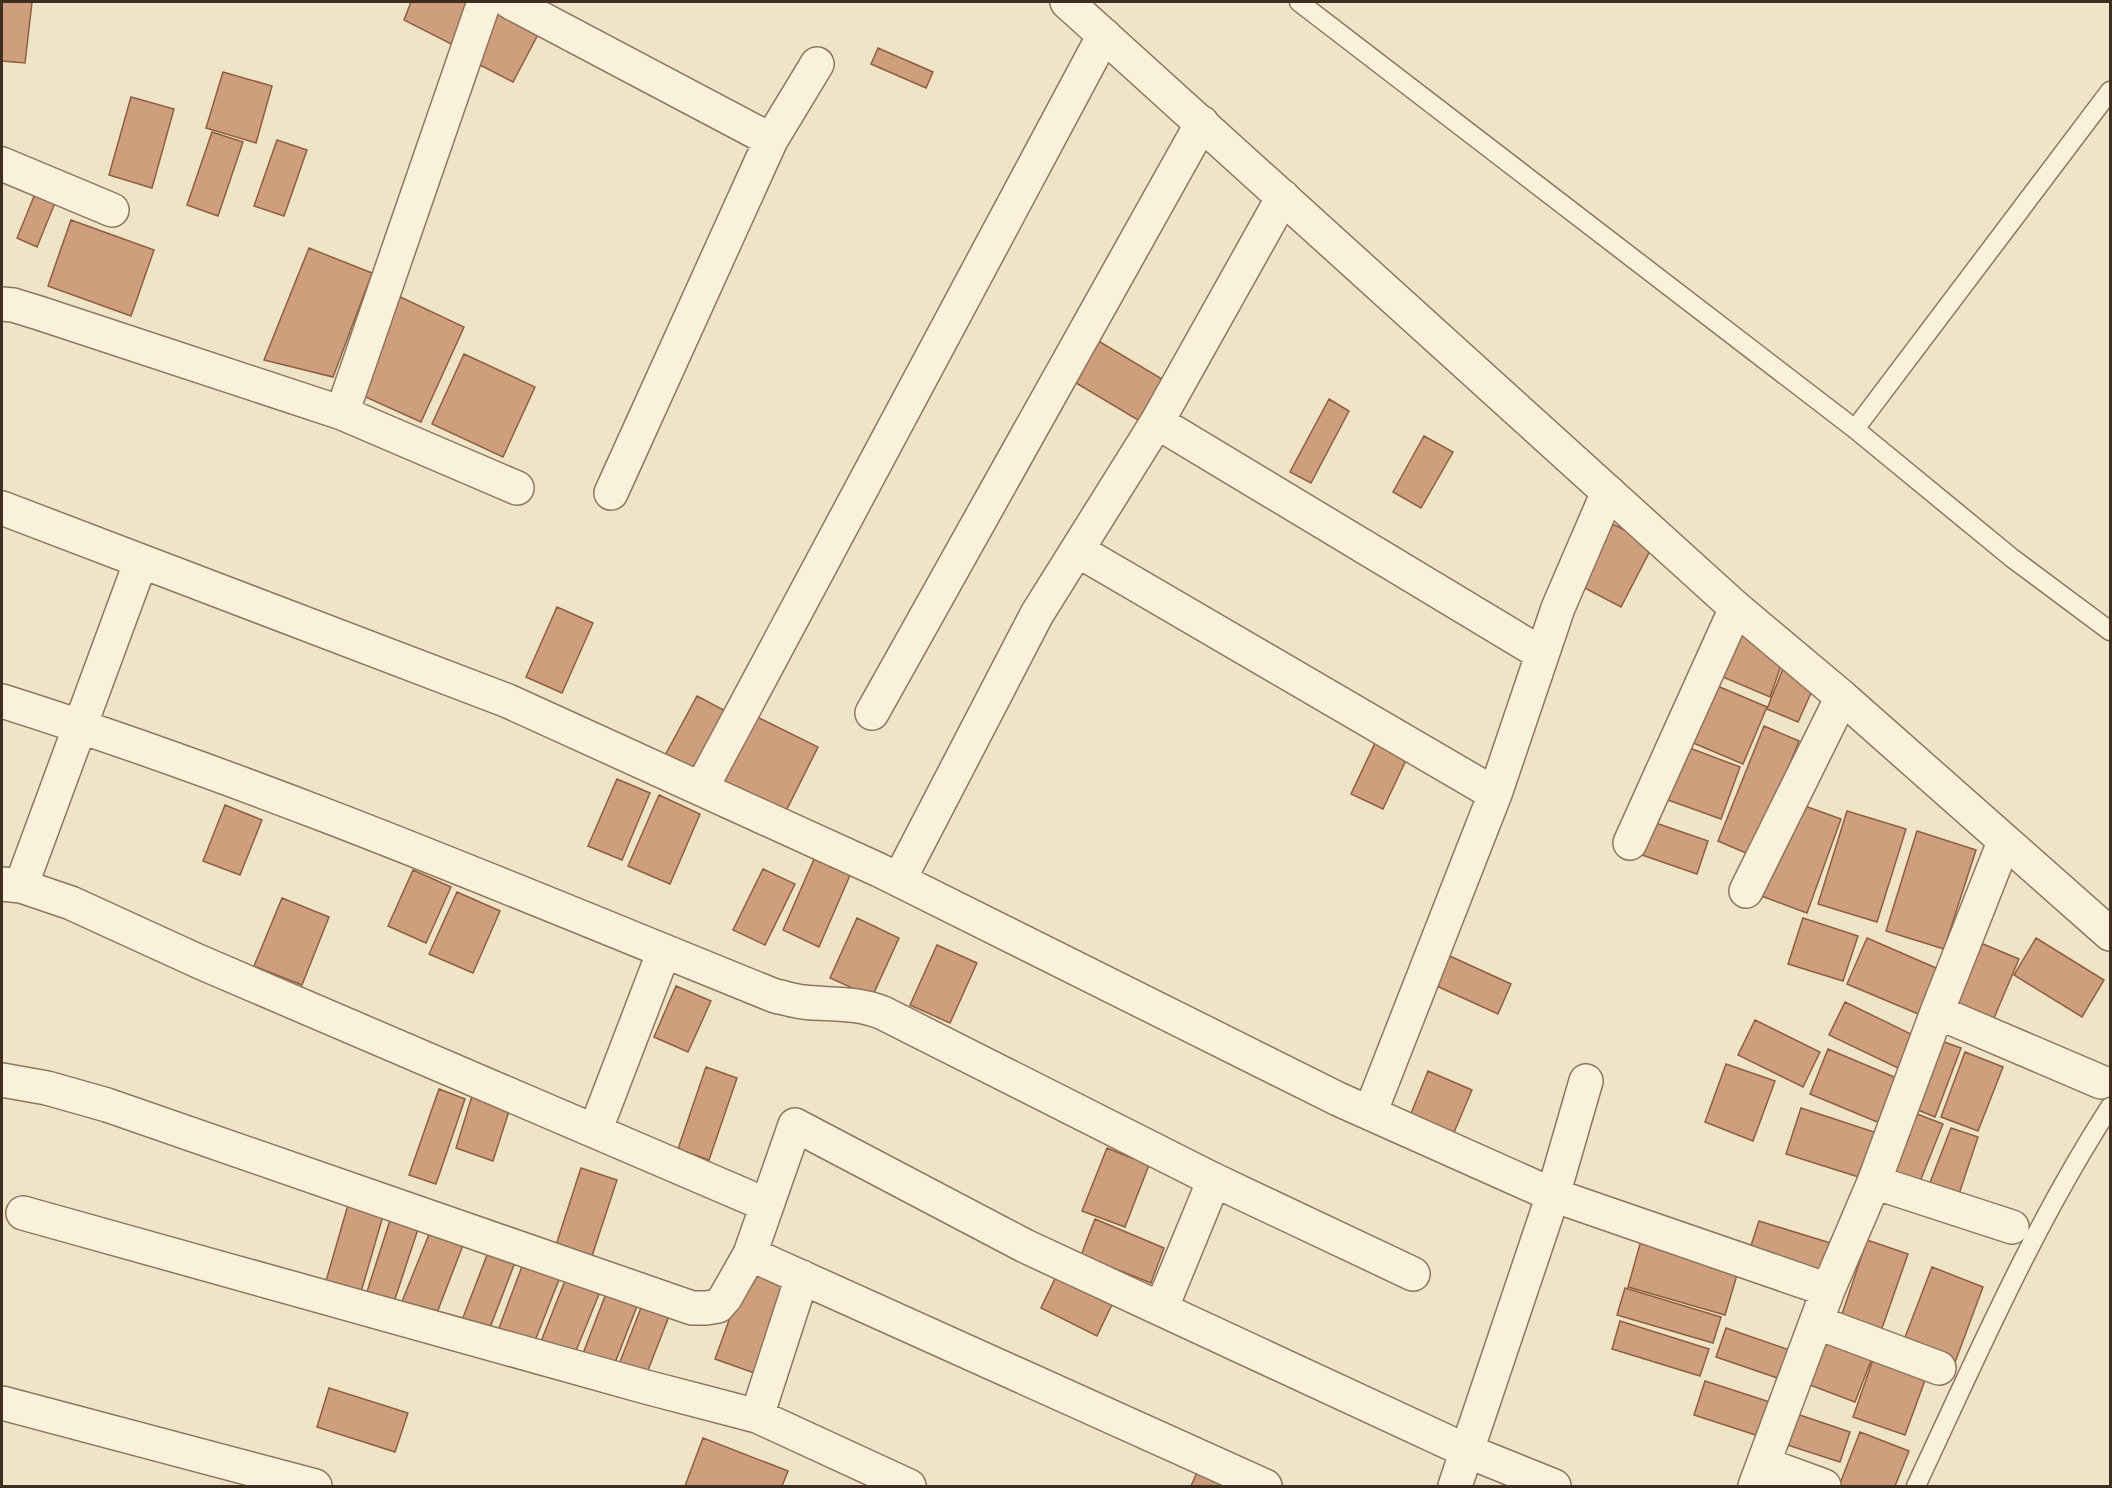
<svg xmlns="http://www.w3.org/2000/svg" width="2112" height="1488" font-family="Merriweather,serif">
<rect width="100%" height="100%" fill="#f0e4c8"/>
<path fill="#cf9f7d" stroke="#8d5f41" stroke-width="1.5" d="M2,2H32L25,63L2,61Z
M411,2H477L457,47L404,20Z
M500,2L543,25L513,82L470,60Z
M878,48L933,72L926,88L871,64Z
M223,72L272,86L256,143L206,128Z
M131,97L174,109L152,188L109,175Z
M212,132L243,142L218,216L187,205Z
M277,140L307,150L284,216L254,206Z
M37,189L57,198L37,247L17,238Z
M71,220L154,250L131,316L48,286Z
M309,248L372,273L333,377L264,360Z
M394,294L464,327L421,422L350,390Z
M1095,339L1172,385L1148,426L1071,380Z
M464,354L535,387L503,457L432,424Z
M1329,399L1349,411L1311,483L1290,472Z
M1424,436L1453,452L1421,508L1393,492Z
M1607,521L1653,545L1621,607L1575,583Z
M557,607L593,623L562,693L526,677Z
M1737,622L1784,657L1770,697L1711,672Z
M1786,661L1816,682L1798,722L1767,709Z
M1708,682L1767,707L1743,764L1684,739Z
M697,696L733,715L699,781L662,761Z
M745,711L818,747L782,819L710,783Z
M1764,726L1799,741L1753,856L1718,841Z
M1376,741L1408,756L1383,809L1351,794Z
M1687,747L1740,767L1721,819L1668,800Z
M617,779L650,793L622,860L588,846Z
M659,795L700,814L670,884L628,866Z
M1791,801L1841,819L1807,913L1756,894Z
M225,805L262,820L240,875L203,861Z
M1847,811L1906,829L1877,922L1818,904Z
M1653,822L1708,841L1697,874L1642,855Z
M1917,831L1976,850L1944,949L1886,931Z
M818,850L854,866L819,947L783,930Z
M763,869L795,884L765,945L733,930Z
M413,870L451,887L426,943L388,926Z
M457,892L500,911L473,973L429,954Z
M282,898L329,917L302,985L254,966Z
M857,918L899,938L872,997L830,978Z
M1803,918L1858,936L1843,981L1788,964Z
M1867,938L1943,971L1923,1016L1847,984Z
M2036,938L2104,980L2082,1017L2014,975Z
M1971,939L2019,959L1991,1025L1943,1005Z
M937,945L977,963L950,1023L910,1005Z
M1441,952L1511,984L1498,1014L1428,982Z
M676,986L711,1001L688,1052L654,1037Z
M1845,1002L1915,1036L1900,1069L1829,1035Z
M1755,1020L1820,1052L1803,1087L1738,1055Z
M1933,1038L1961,1048L1935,1117L1906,1105Z
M1828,1049L1906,1082L1887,1126L1810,1094Z
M1965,1052L2003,1067L1978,1131L1941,1117Z
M1726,1064L1775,1081L1753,1141L1705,1122Z
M706,1067L737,1078L709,1160L678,1149Z
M1428,1071L1472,1090L1449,1144L1406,1126Z
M439,1089L465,1099L436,1184L409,1175Z
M472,1096L510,1108L493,1161L456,1148Z
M1801,1108L1880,1134L1865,1179L1786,1154Z
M1912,1112L1943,1124L1917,1189L1888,1178Z
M1951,1128L1978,1137L1956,1203L1926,1193Z
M1107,1148L1149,1165L1125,1227L1082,1211Z
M581,1168L617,1180L592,1256L556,1245Z
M350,1198L385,1209L359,1299L324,1288Z
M393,1211L421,1220L391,1311L363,1304Z
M1095,1219L1164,1248L1151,1283L1081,1255Z
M1759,1221L1837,1245L1825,1284L1747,1258Z
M432,1227L465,1240L433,1323L399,1309Z
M1642,1237L1740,1265L1725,1315L1628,1287Z
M1867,1240L1908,1254L1880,1334L1840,1320Z
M492,1242L519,1252L486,1338L459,1328Z
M527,1253L564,1267L531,1351L496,1336Z
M749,1265L793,1282L760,1375L715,1359Z
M1932,1267L1983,1287L1954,1365L1902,1345Z
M570,1268L604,1282L571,1363L538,1349Z
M1060,1268L1116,1296L1097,1336L1041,1308Z
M610,1283L641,1296L611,1373L579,1364Z
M1625,1288L1721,1317L1713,1343L1617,1315Z
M646,1295L673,1306L643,1383L616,1372Z
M1620,1321L1709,1349L1700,1376L1612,1349Z
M1726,1328L1798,1353L1789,1382L1716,1357Z
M1816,1331L1874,1353L1855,1402L1797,1380Z
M1875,1354L1928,1372L1905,1435L1853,1417Z
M1705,1381L1779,1405L1768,1439L1694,1415Z
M329,1388L408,1413L395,1452L317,1427Z
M1785,1410L1850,1432L1840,1462L1775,1441Z
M1860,1432L1909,1451L1895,1486H1839Z
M703,1438L788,1471L782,1486H685Z
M1202,1461L1243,1486H1191Z"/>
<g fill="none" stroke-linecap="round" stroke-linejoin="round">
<defs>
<path id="service" d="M1299,2L1855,429L2012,558L2110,631
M1855,429L2110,91
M1916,1486C1976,1358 2033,1226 2110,1107"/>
<path id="minor" d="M510,2L771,140
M2,164L112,210
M2,304L13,305L39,313L342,413L517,488
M342,413L484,2
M1157,422L1542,654
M611,493L771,140L817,64
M2,508L508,701L879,870L1338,1099L1553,1195L1828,1290
M1077,550L1495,794
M2,701C265,784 520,893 775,996C785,998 794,1001 803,1002C831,1005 857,1002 883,1013L1214,1180L1413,1274
M872,713L1202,123
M701,789L1104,35
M1630,843L1736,608
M899,880L1037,614L1157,422L1283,197
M2,884L21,886L71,903L200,962L767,1205
M21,886L141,561
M1746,891L1842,697
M1937,1012L2101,1082
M2,1080L47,1088L107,1105L692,1308H706L718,1306L725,1298L750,1254L795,1125L1025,1246L1467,1451L1554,1486
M1370,1113L1495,794L1558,608L1608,492
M595,1131L664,951
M1874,1182L2012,1227
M23,1213L646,1387L757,1416L909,1486
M750,1254L1265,1486
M1161,1309L1214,1180
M1816,1322L1939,1368
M2,1403L315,1486
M757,1416L802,1277
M1764,1464L1824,1486
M1455,1486L1553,1195L1586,1081
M1755,1486L1828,1290L1874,1182L1937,1012L2004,842"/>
<path id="tertiary" d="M1067,2L1736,608L1842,697L2110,934"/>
</defs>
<use href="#service" stroke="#8d765c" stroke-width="21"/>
<use href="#minor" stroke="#8d765c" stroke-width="36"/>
<use href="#tertiary" stroke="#8d765c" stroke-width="36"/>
<use href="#service" stroke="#faf1dc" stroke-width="18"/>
<use href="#minor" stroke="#faf1dc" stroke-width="33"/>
<use href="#tertiary" stroke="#faf1dc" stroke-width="33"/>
</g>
<rect width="2112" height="1488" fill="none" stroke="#3d2e20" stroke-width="6"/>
</svg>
